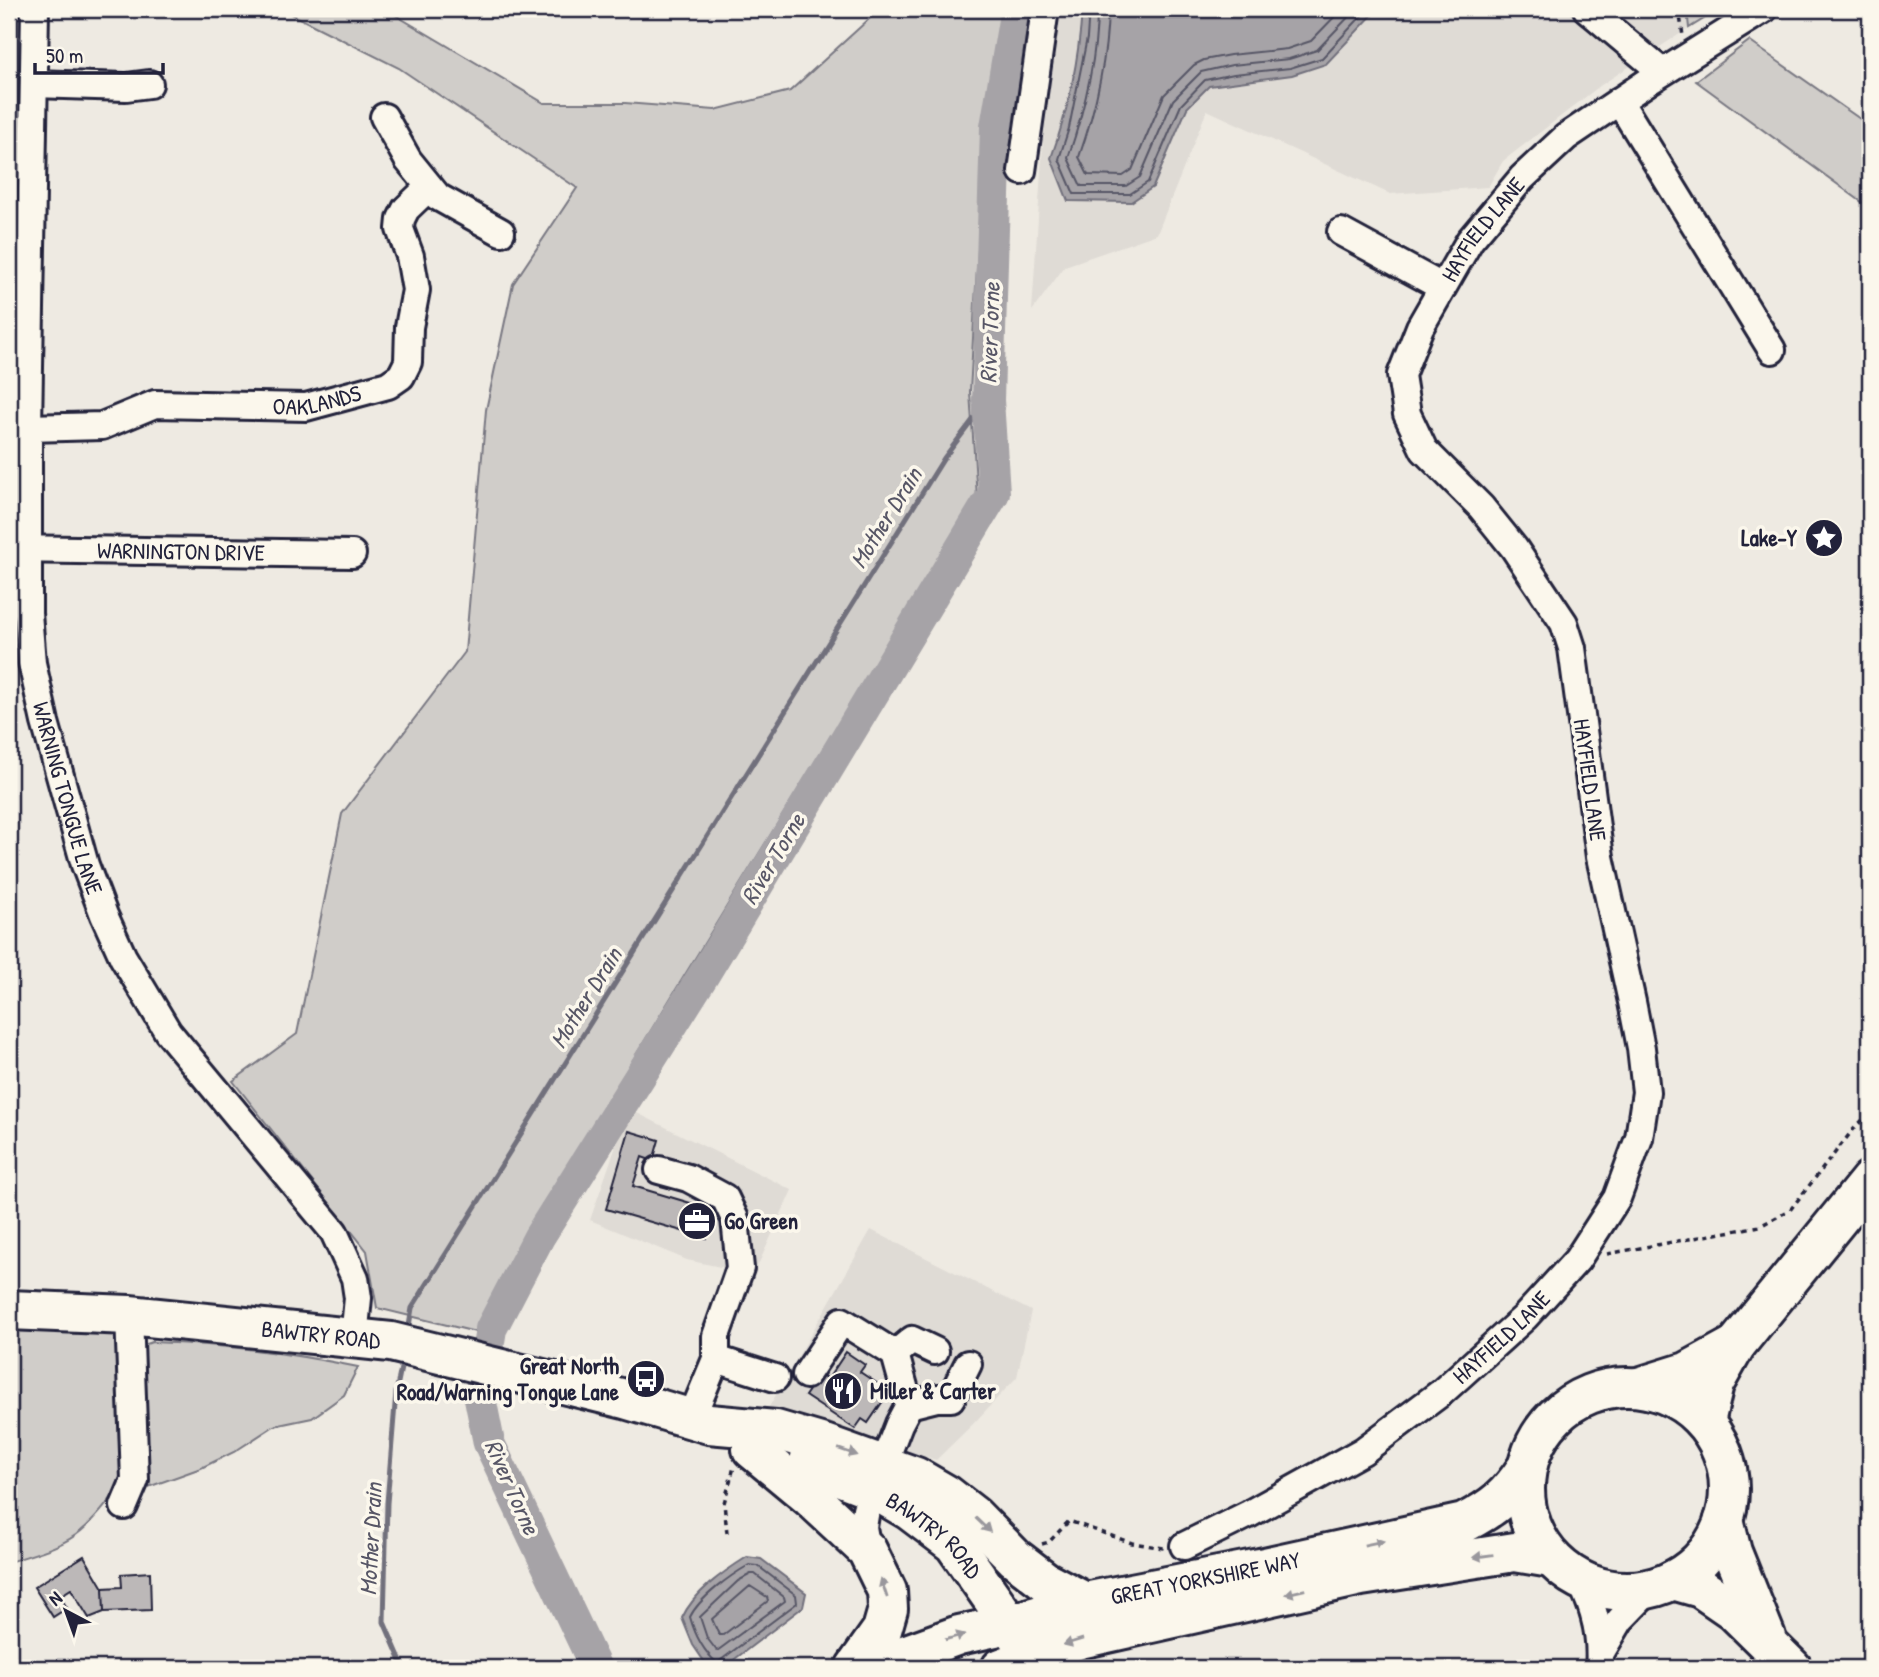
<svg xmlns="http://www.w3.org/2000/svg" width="1879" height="1677" font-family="'Patrick Hand',sans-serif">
<rect width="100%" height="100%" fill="#eeeae2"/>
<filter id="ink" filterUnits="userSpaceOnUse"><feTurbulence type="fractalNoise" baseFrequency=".0143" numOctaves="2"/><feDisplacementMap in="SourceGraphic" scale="14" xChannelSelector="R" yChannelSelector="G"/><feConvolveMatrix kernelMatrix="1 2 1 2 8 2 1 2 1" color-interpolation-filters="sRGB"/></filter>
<g filter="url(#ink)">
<path fill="#dfdbd5" d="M1060,9H1687L1689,28L1601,85L1503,161L1488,187L1390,194L1207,110L1157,234L1065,266L1032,311L1048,63Z
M629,1109L792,1190L754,1274L687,1260L590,1220Z
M871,1230L1031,1311L1017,1377L973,1424L936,1460L769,1407Z"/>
<path fill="#d0cdc9" stroke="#797882" stroke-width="2" d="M281,9H385L544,103H625L715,110L790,91L880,9H1002L985,125L970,392L977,497L510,1261L480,1333L377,1308L367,1251L233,1081L297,1034L342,814L465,652L486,410L513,284L577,188L399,68Z
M1687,9H1720L1689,28Z
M1749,41L1870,126V208L1696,81Z
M9,1324L100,1334H116L124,1339L144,1345L152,1342C222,1344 290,1353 358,1367L344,1395L312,1418L274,1426L234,1452L201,1468L140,1490L121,1485C109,1501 97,1518 81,1531C61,1548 32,1554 9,1562Z"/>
<path fill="#a6a3a7" stroke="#716f7c" stroke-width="2" d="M1082,9H1378L1326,64L1292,75L1209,86L1187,108L1153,187L1131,202L1068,201L1051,158C1068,111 1079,59 1082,9Z
M747,1557L761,1559L806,1593L803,1607L723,1668L706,1664L693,1645L682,1618C694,1592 723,1572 747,1557Z"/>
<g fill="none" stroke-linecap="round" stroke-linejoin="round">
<path stroke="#575666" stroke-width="2" d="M1089,9L1087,38L1069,128L1059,159L1074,194H1130L1148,182L1181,105L1205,80L1234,74L1290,68L1322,58L1368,9
M1097,9C1097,58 1084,111 1068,158L1081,186H1126L1140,177L1173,100L1201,72L1232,65L1289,59L1317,50L1356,9
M1108,9C1107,58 1095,111 1079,157L1088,175L1123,176L1132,170L1164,95L1194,65L1204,60L1230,55L1287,49L1311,41L1342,9
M749,1565L758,1566L796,1595L797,1603L717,1663C703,1651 695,1635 690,1617C699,1598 731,1575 749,1565Z
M751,1574H755L784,1597L785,1601L717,1651L707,1638L700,1617L738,1581Z
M750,1586L767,1597L768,1601L723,1635H719L712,1619Z"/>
<path stroke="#716f7c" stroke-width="5" d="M408,1332L412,1308L944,458L988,400
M403,1358L396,1392L387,1503L384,1622L404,1668"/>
<path stroke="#a6a3a7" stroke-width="32" d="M596,1668L489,1443L480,1398L491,1329L539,1237L703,976L994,493L988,400L996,127L1016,9"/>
</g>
<path fill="#bcb8b8" stroke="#22223b" stroke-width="2" d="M629,1131L659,1140L653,1161L642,1157L633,1186L714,1210L706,1238L606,1209Z
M846,1352L865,1365L860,1372L881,1386L875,1396L883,1401L868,1423L862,1419L855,1429L805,1396L820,1374L828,1379Z
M84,1556L103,1588L104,1612L89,1618L71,1589L60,1596L67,1608L53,1617L34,1587Z
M150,1572L151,1610L104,1612L103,1588L122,1587L121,1574Z"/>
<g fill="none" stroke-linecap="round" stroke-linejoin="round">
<defs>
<g id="minor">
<path id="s1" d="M35,9L28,428V613L32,663L45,722L85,865L104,915L123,957L168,1032L334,1232L355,1278L358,1298L354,1338"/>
<path d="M1587,9L1662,72"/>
<path d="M34,84L126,87L149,84"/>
<path d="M1619,101L1772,350"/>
<path d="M384,117L408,160L438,197L501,232"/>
<path d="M1022,171L1045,9"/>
<path d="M1341,232L1442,287"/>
<path id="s2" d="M28,428L102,426L155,404L306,407L388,385L401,376L408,362L409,327L416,290L410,256L400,229L401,219L406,209L429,187"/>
<path id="s3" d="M9,549L352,554"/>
<path d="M659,1170L688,1178L725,1198L735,1219L740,1268L716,1336V1359"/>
<path d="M806,1375L842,1321L895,1354"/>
<path d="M909,1405L937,1398H951L968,1364"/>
<path d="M691,1419L716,1359L775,1378"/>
<path d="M124,1506L135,1480L129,1315"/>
<path id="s4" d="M1184,1546L1249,1514L1363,1451L1442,1392L1525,1317L1577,1260L1617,1198L1639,1138L1646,1092L1641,1048L1632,1002L1600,857L1572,648L1564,623L1514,548L1481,507L1424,450L1407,414L1401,375L1420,327L1470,240L1522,178L1566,137L1649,81L1764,9"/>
<path d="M867,1550L863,1527L866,1509L899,1424L909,1405L895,1354L912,1340L935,1351"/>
<path d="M1580,1580C1594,1607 1602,1638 1599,1668"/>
<path d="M1601,1652L1620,1620L1651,1588"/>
</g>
<g id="highway">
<path id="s5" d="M9,1310L129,1315L391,1342L625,1399L709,1424L776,1430L824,1444L916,1477L947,1495L974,1516L1015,1558L1045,1581L1085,1602"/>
<circle cx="1627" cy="1489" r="102"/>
<path d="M1639,1387L1687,1372L1736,1345"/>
<path d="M1705,1422L1714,1384L1736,1345L1870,1180"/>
<path d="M752,1449L811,1498L867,1550L887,1591L888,1609L882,1630L855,1668"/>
<path id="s6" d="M808,1464L875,1490L909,1510L954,1544L1022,1641"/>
<path d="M1724,1520L1732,1552L1766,1637"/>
<path d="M1673,1580L1701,1588L1733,1610L1792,1668"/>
<path id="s7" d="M868,1668L959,1635L1009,1624L1085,1602L1260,1568L1464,1523C1495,1507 1508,1496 1527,1467"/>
<path d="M1001,1668L1080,1639L1361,1576L1515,1552L1551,1558"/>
</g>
</defs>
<use href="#minor" stroke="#22223b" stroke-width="32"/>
<use href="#highway" stroke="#22223b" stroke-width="44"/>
<path stroke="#22223b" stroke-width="3.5" stroke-dasharray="5 5" stroke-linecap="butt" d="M1679,9L1683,36
M1607,1254L1760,1226L1790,1210L1852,1131L1870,1112
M727,1533L724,1503L734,1467
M1042,1544L1049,1542L1069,1521L1132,1543L1164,1548"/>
<use href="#minor" stroke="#fbf7ec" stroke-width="26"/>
<use href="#highway" stroke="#fbf7ec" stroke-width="38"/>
</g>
<defs><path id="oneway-solid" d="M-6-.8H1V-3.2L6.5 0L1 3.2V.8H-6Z" transform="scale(1.75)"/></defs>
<g fill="#99979c">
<use href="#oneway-solid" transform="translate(848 1452) rotate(19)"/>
<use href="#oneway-solid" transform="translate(983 1525) rotate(44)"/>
<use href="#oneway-solid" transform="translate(1374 1543) rotate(-12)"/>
<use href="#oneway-solid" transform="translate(1483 1556) rotate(172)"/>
<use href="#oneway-solid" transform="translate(884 1588) rotate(-108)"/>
<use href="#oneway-solid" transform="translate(1295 1592) rotate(167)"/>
<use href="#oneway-solid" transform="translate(955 1637) rotate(-16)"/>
<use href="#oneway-solid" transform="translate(1073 1642) rotate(163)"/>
</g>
</g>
<defs>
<symbol id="sight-disc" viewBox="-11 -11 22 22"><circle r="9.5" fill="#22223b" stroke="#fbf7ec"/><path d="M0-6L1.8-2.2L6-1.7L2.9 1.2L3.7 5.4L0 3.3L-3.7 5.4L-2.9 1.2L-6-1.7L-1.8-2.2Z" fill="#fff"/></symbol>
<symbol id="office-disc" viewBox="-11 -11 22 22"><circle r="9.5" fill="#22223b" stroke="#fbf7ec"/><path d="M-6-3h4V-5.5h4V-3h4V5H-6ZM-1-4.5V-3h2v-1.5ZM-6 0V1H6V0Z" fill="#fff"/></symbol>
<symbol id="bus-disc" viewBox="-11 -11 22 22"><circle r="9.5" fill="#22223b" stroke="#fbf7ec"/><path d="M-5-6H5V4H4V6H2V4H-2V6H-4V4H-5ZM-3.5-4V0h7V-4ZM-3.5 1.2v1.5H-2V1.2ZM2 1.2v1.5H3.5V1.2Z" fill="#fff"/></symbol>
<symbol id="restaurant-disc" viewBox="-11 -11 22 22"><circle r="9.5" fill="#22223b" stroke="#fbf7ec"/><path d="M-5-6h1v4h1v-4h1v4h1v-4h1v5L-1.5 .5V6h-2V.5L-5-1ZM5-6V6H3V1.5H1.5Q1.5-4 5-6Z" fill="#fff"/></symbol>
</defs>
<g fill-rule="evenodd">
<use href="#sight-disc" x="1802" y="516" width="44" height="44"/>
<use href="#office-disc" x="675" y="1199" width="44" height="44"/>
<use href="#bus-disc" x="624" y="1357" width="44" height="44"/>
<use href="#restaurant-disc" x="821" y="1369" width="44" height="44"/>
</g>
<g text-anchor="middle" stroke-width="7" stroke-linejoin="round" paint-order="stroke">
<g font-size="23" fill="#22223b" stroke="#fbf7ec">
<text dy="8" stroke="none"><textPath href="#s4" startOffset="1622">HAYFIELD LANE</textPath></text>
<text dy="8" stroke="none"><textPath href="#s2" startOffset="294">OAKLANDS</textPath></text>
<text dy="8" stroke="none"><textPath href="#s3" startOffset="172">WARNINGTON DRIVE</textPath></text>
<text transform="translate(1590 780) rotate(82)" y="8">HAYFIELD LANE</text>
<text dy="8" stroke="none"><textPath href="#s1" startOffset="794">WARNING TONGUE LANE</textPath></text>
<text dy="8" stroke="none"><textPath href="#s5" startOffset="313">BAWTRY ROAD</textPath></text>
<text dy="8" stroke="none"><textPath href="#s4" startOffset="382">HAYFIELD LANE</textPath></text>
<text dy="8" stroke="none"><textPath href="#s6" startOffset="147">BAWTRY ROAD</textPath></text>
<text dy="8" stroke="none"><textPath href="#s7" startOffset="350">GREAT YORKSHIRE WAY</textPath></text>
</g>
<g font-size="23" font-weight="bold" fill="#22223b" stroke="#fbf7ec" text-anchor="end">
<text x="1797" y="546">Lake-Y</text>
<text x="724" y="1229" text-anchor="start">Go Green</text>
<text x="619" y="1374">Great North<tspan x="619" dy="26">Road/Warning Tongue Lane</tspan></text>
<text x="870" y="1399" text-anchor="start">Miller &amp; Carter</text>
</g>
<g font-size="24" font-style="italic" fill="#575666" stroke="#fbf7ec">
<text transform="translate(990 333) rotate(-88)" y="8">River Torne</text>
<text transform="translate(886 518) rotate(-58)" y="8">Mother Drain</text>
<text transform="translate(773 859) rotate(-59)" y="8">River Torne</text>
<text transform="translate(586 998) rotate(-58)" y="8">Mother Drain</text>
<text transform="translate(512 1487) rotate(66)" y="8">River Torne</text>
<text transform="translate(371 1539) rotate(-87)" y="8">Mother Drain</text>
</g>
</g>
<rect width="1879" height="1677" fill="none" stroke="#fbf7ec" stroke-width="35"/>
<rect x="18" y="18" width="1844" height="1642" fill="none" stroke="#22223b" stroke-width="2.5" filter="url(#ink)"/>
<g transform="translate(66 1611) rotate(319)" stroke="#fbf7ec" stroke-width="5" paint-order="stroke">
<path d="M0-5L12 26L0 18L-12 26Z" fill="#22223b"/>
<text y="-10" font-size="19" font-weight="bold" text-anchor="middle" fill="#22223b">N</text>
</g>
<path d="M35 63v10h128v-10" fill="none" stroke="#22223b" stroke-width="3.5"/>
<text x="46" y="63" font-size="21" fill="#22223b" stroke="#fbf7ec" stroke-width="5" paint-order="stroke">50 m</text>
</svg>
